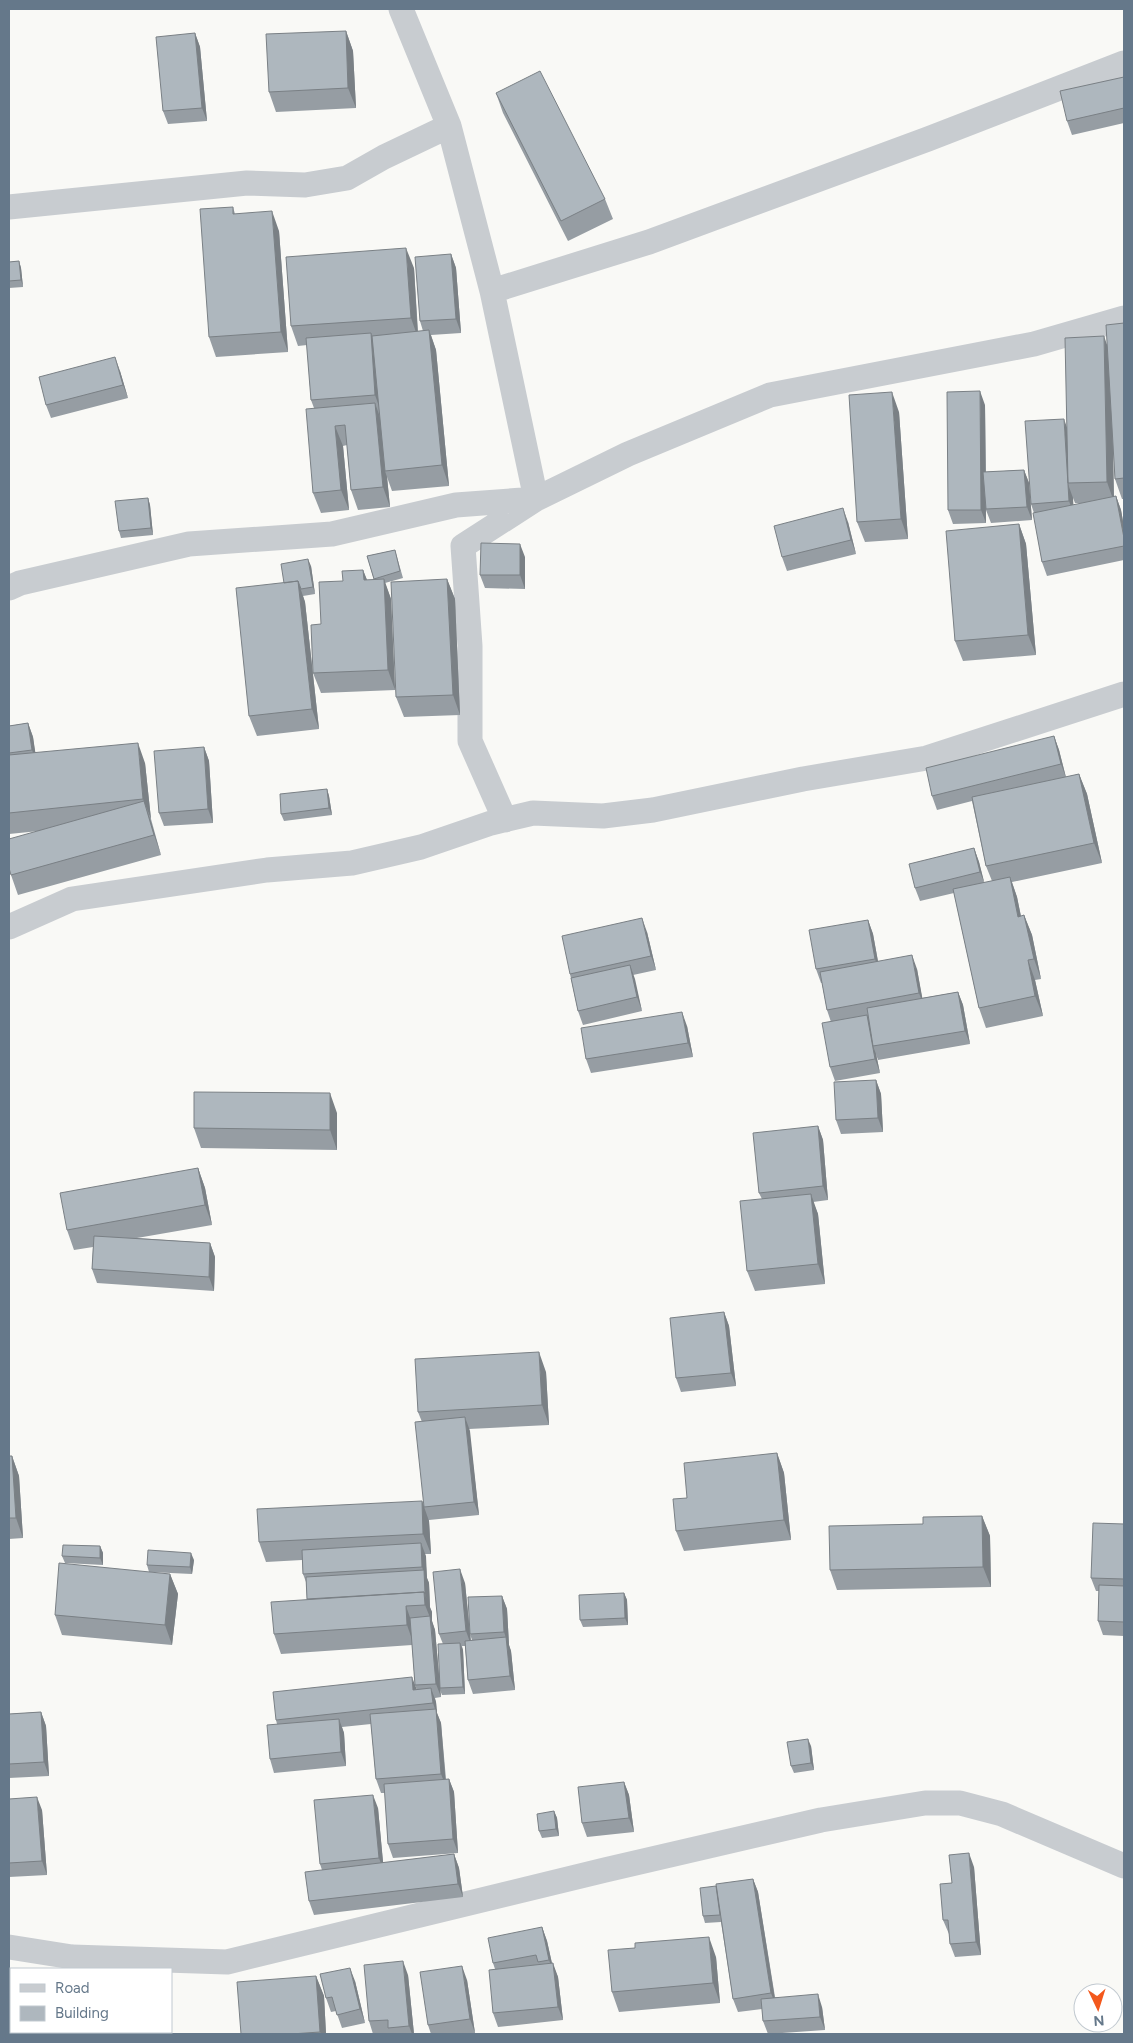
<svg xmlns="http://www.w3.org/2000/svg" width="1133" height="2043" font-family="Figtree,sans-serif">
<rect width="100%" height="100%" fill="#f9f9f6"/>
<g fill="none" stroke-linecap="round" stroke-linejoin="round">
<path stroke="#c8ccd0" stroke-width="25" d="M401,9L449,126L492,291L649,242L928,139L1124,63
M9,207L247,183L305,185L347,178L384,157L449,126
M9,588L20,583L189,544L332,534L456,505L536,499L492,291
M505,820L470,741V646L463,546L536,499L628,454L770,395L1034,344L1124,318
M9,927L72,899L267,870L352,863L421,847L491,823L533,813L603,816L653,810L803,779L927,758L1124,694
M9,1947L72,1957L227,1962L605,1870L821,1820L925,1803H960L1002,1814L1124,1866"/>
</g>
<path fill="#969da3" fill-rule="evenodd" d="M346,31L353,51L356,108L276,112L269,92Z
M195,33L200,47L207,121L168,124L163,111Z
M1124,77V123L1072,135L1067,121Z
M496,93L605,199L613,219L568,241L503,113Z
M233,207L235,214L279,231L288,352L216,357L209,337Z
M451,254L456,268L461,333L431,335L436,350L449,486L392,491L387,477L390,507L358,510L351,490L347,445L343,446L349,510L321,513L313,493L314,408L311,400L307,345L298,346L291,326L414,268L418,331H423L420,321Z
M19,261L21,268L23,287L9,288V262Z
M1124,323V499H1122L1115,479L1113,446L1114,497L1116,496L1121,510L1124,527V560L1047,576L1042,562L1034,513L1031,504L1107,345ZM1073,498L1075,503H1082L1073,505Z
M120,371L128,398L51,418L46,405Z
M985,405L986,472L1024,470L1029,483L1032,520L991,523L986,510V523L953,524L948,510Z
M899,412L908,539L865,542L857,522Z
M148,498L150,505L153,535L121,538L119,531Z
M848,522L856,554L787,571L782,557Z
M1019,524L1026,544L1036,655L963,661L955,641Z
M395,550L403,578L385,583L391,599L395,690L321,693L313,673L321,624L343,581L363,570L367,580H374L367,556Z
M525,557V589L485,588L480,575Z
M311,566L315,594L303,596L305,602L319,729L257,736L249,716L284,583Z
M447,579L455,599L460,715L404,717L396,697Z
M28,723L33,737L35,753L145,763L151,819L161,855L18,895L11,875L39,831L9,834V726Z
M1054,736L1059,750L1066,777L1079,774L1087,794L1102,863L1012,882L1017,897L1021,916L1024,915L1032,935L1041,979L1035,980L1043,1016L986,1028L979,1008L954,893L920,901L915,888L974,848L979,862L984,883L992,881L986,866L972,801L937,810L932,796Z
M204,747L209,761L213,823L164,826L159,813Z
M327,789L329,796L332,815L284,821L281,814Z
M868,920L873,934L878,961L917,969L922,998L958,992L963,1005L970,1044L878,1060L876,1054L880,1073L835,1081L830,1067L831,1022L827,1010L822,983H821L816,969Z
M647,932L656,970L633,975L642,1011L583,1025L578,1011L570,974Z
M687,1026L693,1057L591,1073L586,1059Z
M876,1080L881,1094L883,1132L841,1134L836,1120Z
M337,1113V1150L201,1148L194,1128Z
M818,1126L823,1140L828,1200L813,1202L818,1214L825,1284L755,1291L747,1271L762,1199L759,1193Z
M198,1168L205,1188L212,1225L137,1238L210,1243L215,1257L214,1291L97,1283L92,1269L93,1247L74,1250L67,1230Z
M724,1312L729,1326L736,1386L681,1392L676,1378Z
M546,1372L549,1425L469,1429L479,1515L429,1520L431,1554H425L427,1578L429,1583L430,1608L432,1612V1621L435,1630L439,1675L443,1644L439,1634L465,1583L471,1640H472L470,1634L502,1596L507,1609L509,1645L511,1651L515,1690L473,1694L468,1680L465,1646H462L463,1650L465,1694L442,1695L440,1690L441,1697L435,1698L436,1702L437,1713L441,1723L446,1779H449L454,1792L458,1853L393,1858L388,1844L385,1793H381L376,1779L371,1724L342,1727L344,1733L346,1766L274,1773L270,1759L277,1724L276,1720L417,1690L415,1685L412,1645L281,1654L274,1634L307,1599L306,1582L303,1574L302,1560L266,1562L259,1542L422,1501L424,1505L422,1422L418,1412Z
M777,1453L784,1473L791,1540L684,1551L676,1531L687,1498Z
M9,1456H12L19,1476L23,1538L9,1539Z
M982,1516L990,1536L991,1587L837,1590L830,1570L923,1524Z
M1124,1524V1636L1103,1635L1098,1621L1099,1591H1096L1091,1578Z
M100,1546L103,1553V1565L65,1563L62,1556Z
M194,1560L192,1574L149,1572L147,1565Z
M170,1574L178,1594L172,1645L62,1635L55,1615Z
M624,1593L627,1600L628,1625L583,1627L580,1620Z
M41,1712L46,1726L49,1776L9,1778V1714Z
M811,1746L814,1770L794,1773L791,1766Z
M624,1782L629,1795L634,1832L587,1837L582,1823Z
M9,1799L42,1810L47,1875L9,1877Z
M378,1808L383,1863L454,1854L459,1868L463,1897L314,1915L309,1901L322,1870L320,1864Z
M554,1811L557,1818L559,1836L542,1838L539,1831Z
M974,1867L981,1955L955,1957L950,1944L949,1934L943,1920L952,1883Z
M753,1879L758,1892L775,1997L822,2007L825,2030L768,2034L763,2021L762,2009L738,2012L733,1999L721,1922L705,1923L703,1916L716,1886Z
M542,1927L547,1941L552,1963L558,1977L563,2020L498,2027L493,2013L495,1969L493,1963Z
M635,1948L716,1957L720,2003L619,2012L612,1992Z
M408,1975L414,2034H373L369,2021Z
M316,1976L324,1996L326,2034H241Z
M467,1980L475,2033L464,2034H431L428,2025Z
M355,1981L365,2023L342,2028L336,2011L331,2012L326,1998Z"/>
<path fill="#7a8085" d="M346,31L353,51L356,108L348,88Z
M195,33L200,47L207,121L202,108Z
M272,211L279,231L288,352L281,332Z
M406,248L414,268L418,338L411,318Z
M451,254L456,268L461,333L456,319Z
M19,261L21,268L23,287L21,280Z
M429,330L436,350L449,486L442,465Z
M371,333L376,347L380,409L375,395Z
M1104,336L1111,356L1114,502L1107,482Z
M115,357L120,371L128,398L123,385Z
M980,391L985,405L986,523L981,510Z
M892,392L899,412L908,539L901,519Z
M375,403L382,423L385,471L387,477L390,507L383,487Z
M1064,419L1069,433L1068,483Z
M335,426L343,446L349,510L341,490Z
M1024,470L1029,483L1032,520L1027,507Z
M1068,484L1073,498L1074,515L1069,501Z
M1116,496L1121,510L1124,527V538Z
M148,498L150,505L153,535L151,528Z
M843,508L848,522L856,554L851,540Z
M1019,524L1026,544L1036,655L1028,635Z
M520,544L525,557V589L520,575Z
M308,559L311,566L315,594L313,587Z
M363,570L371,590L364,580Z
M384,579L391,599L395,690L388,670Z
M447,579L455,599L460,715L453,695Z
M298,581L305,602L319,729L312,709Z
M28,723L33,737L37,763L32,750Z
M1054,736L1059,750L1066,778L1061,764Z
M138,743L145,763L151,819L143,799Z
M204,747L209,761L213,823L208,809Z
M1079,774L1087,794L1102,863L1094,843Z
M327,789L329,796L332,815L329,808Z
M144,801L151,822L161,855L154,835Z
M974,848L979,862L985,885L980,872Z
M1010,877L1017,897L1025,937L1018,917Z
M1024,915L1032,935L1041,979L1034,959Z
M642,918L647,932L656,970L651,956Z
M868,920L873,934L880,973L875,959Z
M912,955L917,969L924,1007L919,993Z
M1028,960L1035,980L1043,1016L1035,996Z
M630,965L635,979L642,1011L637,997Z
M958,992L963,1005L970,1044L965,1031Z
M682,1012L687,1026L693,1057L688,1043Z
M867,1015L872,1029L873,1046L876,1054L880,1073L875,1059Z
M876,1080L881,1094L883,1132L878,1118Z
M330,1093L337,1113V1150L330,1130Z
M818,1126L823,1140L828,1200L823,1186Z
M198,1168L205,1188L212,1225L205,1205Z
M811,1194L818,1214L825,1284L818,1264Z
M210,1243L215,1257L214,1291L209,1277Z
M724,1312L729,1326L736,1386L731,1373Z
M539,1352L546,1372L549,1425L542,1405Z
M465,1417L470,1431L479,1515L474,1502Z
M777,1453L784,1473L791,1540L784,1520Z
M12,1456L19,1476L23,1538L16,1518Z
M422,1501L429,1521L431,1554L423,1534Z
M982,1516L990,1536L991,1587L983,1567Z
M421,1543L426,1556L427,1578L429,1583L430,1608L425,1594L424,1573L422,1567Z
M100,1546L103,1553V1565L100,1558Z
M191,1553L194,1560L192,1574L190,1567Z
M460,1569L465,1583L471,1645L466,1631Z
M170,1574L178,1594L172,1645L165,1625Z
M424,1592L432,1612V1621L435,1630L441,1697L436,1684L431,1620L425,1605Z
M624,1593L627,1600L628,1625L625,1618Z
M502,1596L507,1609L509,1645L511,1651L515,1690L510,1676L506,1638L504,1632Z
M406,1606L413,1626L414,1645L407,1625Z
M460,1643L463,1650L465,1694L463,1687Z
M412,1677L417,1690H413Z
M431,1688L436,1702L437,1713L441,1723L446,1787L441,1774L436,1712L433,1703Z
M41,1712L46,1726L49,1776L44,1762Z
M339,1719L344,1733L346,1766L341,1752Z
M808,1739L811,1746L814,1770L811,1763Z
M449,1779L454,1792L458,1853L453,1839Z
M624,1782L629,1795L634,1832L629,1818Z
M373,1795L378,1808L384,1872L379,1858Z
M37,1797L42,1810L47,1875L42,1861Z
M554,1811L557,1818L559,1836L556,1829Z
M969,1853L974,1867L981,1955L976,1942Z
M454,1854L459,1868L463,1897L458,1884Z
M753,1879L758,1892L776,2006L771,1993Z
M542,1927L547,1941L554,1973L549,1960Z
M709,1937L716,1957L720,2003L713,1983Z
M403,1961L408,1975L414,2034H412L409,2026Z
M553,1963L558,1977L563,2020L558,2007Z
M462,1966L467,1980L475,2033L470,2019Z
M350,1968L355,1981L365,2023L360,2009Z
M316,1976L324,1996L326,2034H321L320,2032Z
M818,1994L822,2007L825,2030L820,2017Z"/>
<path fill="#aeb7be" stroke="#7a8085" d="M346,31L348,88L269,92L266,34Z
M195,33L202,108L163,111L156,37Z
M540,71L605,199L561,221L496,93Z
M1124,77V108L1067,121L1060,91Z
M233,207V214L272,211L281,332L209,337L200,209Z
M406,248L411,318L291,326L286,257Z
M451,254L456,319L420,321L415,257Z
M19,261L21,280L9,281V262Z
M1124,323V478L1115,479L1106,325Z
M429,330L442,465L385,471L372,336Z
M371,333L375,395L311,400L306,338Z
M1104,336L1107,482L1068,483L1065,338Z
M115,357L123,385L46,405L39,377Z
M980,391L981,510H948L947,392Z
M892,392L901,519L857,522L849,395Z
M375,403L383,487L351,490L345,425L335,426L341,490L313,493L306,409Z
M1064,419L1069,501L1031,504L1025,421Z
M1024,470L1027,507L986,509L983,472Z
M1116,496L1124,538V546L1042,562L1033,513Z
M148,498L151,528L119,531L115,501Z
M843,508L851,540L782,557L774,526Z
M1019,524L1028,635L955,641L946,531Z
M481,543L520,544V575H480Z
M395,550L400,571L374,579L367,556Z
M308,559L313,587L301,589L298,581L284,583L281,564Z
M363,570L364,580L384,579L388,670L313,673L311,625L321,624L319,582L343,581L342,571Z
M447,579L453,695L396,697L391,582Z
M298,581L312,709L249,716L236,588Z
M28,723L32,750L9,753V726Z
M1054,736L1061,764L932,796L926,768Z
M138,743L143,799L9,813V755Z
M204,747L208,809L159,813L154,751Z
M1079,774L1094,843L986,866L972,797Z
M327,789L329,808L281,814L280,794Z
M144,801L154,835L11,875L9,868V839Z
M974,848L980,872L915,888L909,864Z
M1010,877L1018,917L1024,915L1034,959L1028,960L1035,996L979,1008L953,889Z
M642,918L651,956L570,974L562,936Z
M868,920L875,959L816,969L809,930Z
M912,955L919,993L827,1010L820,972Z
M630,965L637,997L578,1011L571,978Z
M958,992L965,1031L873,1046L867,1008Z
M682,1012L688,1043L586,1059L581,1028Z
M867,1015L875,1059L830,1067L822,1023Z
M876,1080L878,1118L836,1120L834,1082Z
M194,1092L330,1093V1130L194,1128Z
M818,1126L823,1186L759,1193L753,1133Z
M198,1168L205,1205L67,1230L60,1193Z
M811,1194L818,1264L747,1271L740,1201Z
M94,1236L210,1243L209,1277L92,1269Z
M724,1312L731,1373L676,1378L670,1318Z
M539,1352L542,1405L418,1412L415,1359Z
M465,1417L474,1502L424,1507L415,1422Z
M777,1453L784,1520L676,1531L673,1499L687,1498L684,1463Z
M9,1456H12L16,1518H9Z
M422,1501L423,1534L259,1542L257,1509Z
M982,1516L983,1567L830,1570L829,1526L923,1524V1517Z
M1093,1523L1124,1524V1579L1091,1578Z
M421,1543L422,1567L303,1574L302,1550Z
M63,1545L100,1546V1558L62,1556Z
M148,1550L191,1553L190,1567L147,1565Z
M59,1563L170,1574L165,1625L55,1615Z
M460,1569L466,1631L439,1634L433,1572Z
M424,1570L425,1594L424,1592L307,1599L306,1577Z
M1099,1585L1124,1586V1622L1098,1621Z
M424,1592L425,1605L406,1606L407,1625L274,1634L271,1602Z
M624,1593L625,1618L580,1620L579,1595Z
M502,1596L504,1632L470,1634L468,1597Z
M430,1616L436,1684L415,1685L410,1618Z
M506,1637L510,1676L468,1680L465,1641Z
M460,1643L463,1687L440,1688L438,1644Z
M412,1677L413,1690L431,1688L433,1703L276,1720L273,1692Z
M436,1709L441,1774L376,1779L370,1714Z
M41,1712L44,1762L9,1764V1714Z
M339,1719L341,1752L270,1759L267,1725Z
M808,1739L811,1763L791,1766L787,1742Z
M449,1779L453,1839L388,1844L384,1784Z
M624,1782L629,1818L582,1823L578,1787Z
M373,1795L379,1858L320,1864L314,1800Z
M37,1797L42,1861L9,1863V1799Z
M554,1811L556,1829L539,1831L537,1814Z
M969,1853L976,1942L950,1944L948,1920H943L940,1884L952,1883L949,1855Z
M454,1854L458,1884L309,1901L305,1872Z
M753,1879L771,1993L733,1999L716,1884Z
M716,1886L720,1915L703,1916L700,1888Z
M542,1927L549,1960L538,1962L536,1955L493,1963L488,1938Z
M709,1937L713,1983L612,1992L608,1950L635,1948V1943Z
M403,1961L409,2026L388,2028V2020L369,2021L364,1965Z
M553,1963L558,2007L493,2013L489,1970Z
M462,1966L470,2019L428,2025L420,1972Z
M350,1968L360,2009L337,2015L332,1997L326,1998L320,1974Z
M316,1976L320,2032L291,2034H241L237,1982Z
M818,1994L820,2017L763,2021L761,1999Z"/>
<rect width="1133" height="2043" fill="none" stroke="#65788a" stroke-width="20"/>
<rect x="10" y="1968" width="162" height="65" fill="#ffffff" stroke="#c1c9d0"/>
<rect x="20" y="1984" width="25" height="8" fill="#c8ccd0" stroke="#c1c9d0"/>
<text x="55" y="1993" font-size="15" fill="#65788a">Road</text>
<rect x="20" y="2006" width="25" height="15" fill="#aeb7be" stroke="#c1c9d0"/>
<text x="55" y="2018" font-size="15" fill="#65788a">Building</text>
<g transform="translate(1098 2008) rotate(176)"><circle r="24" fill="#ffffff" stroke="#c1c9d0"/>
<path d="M0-4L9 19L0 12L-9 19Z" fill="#f3581c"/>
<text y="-8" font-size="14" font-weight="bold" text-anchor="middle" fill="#65788a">N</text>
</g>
</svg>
